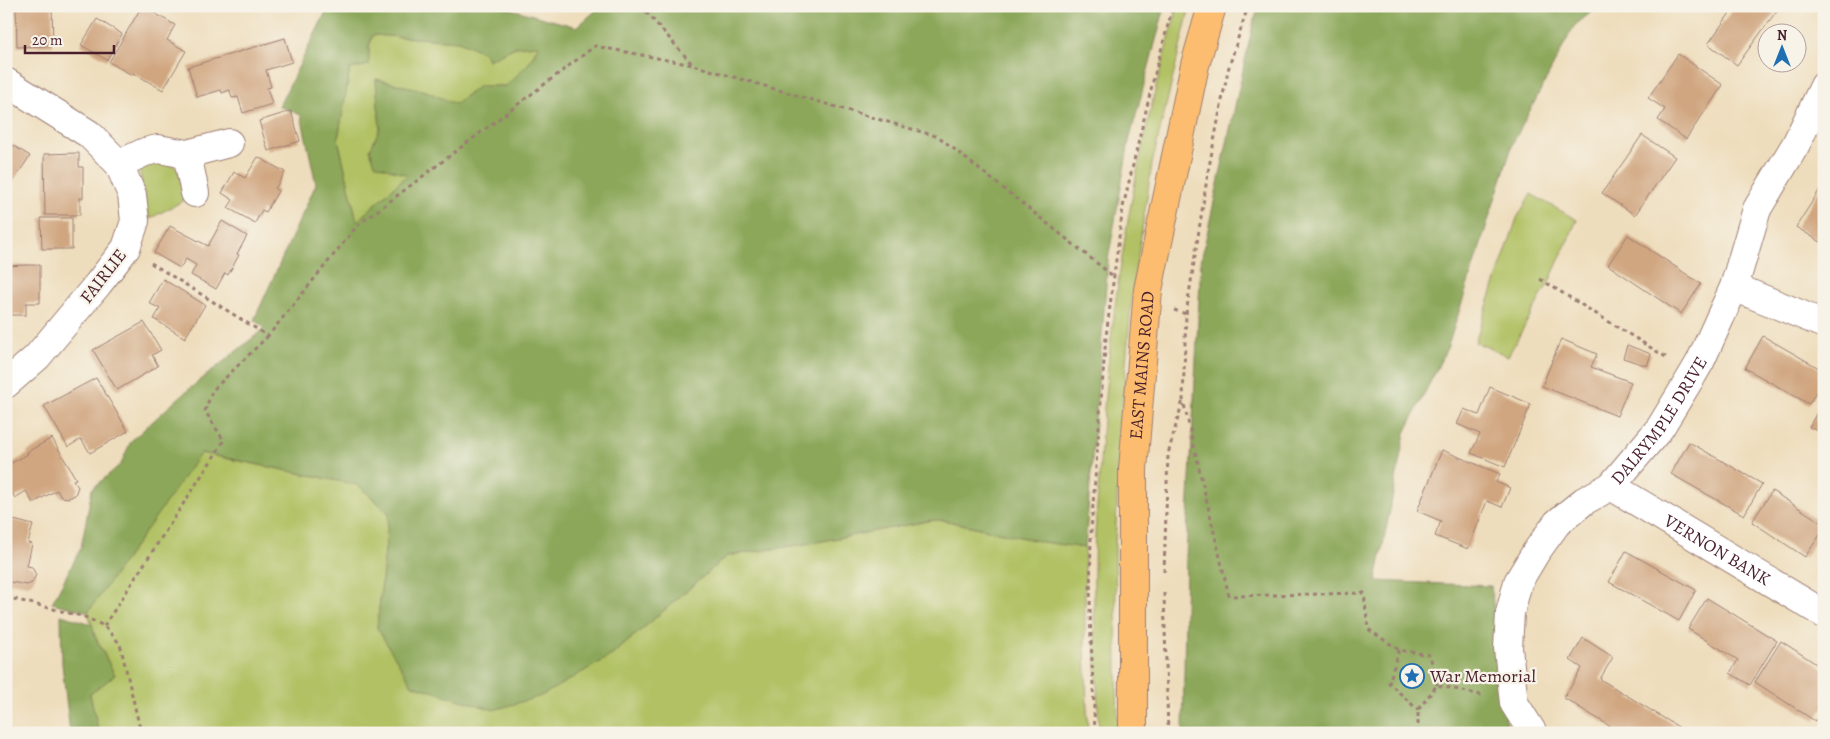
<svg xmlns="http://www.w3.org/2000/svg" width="1830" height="739" font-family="Alegreya,serif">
<rect width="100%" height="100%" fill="#f7f3e8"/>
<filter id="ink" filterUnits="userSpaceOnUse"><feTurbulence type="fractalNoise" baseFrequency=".02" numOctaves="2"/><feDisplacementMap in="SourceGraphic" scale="10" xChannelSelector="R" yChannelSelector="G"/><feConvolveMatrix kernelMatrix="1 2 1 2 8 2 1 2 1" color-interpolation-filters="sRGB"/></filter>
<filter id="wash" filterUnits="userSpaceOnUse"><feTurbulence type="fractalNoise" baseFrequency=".0096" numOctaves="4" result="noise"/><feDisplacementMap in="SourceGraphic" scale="20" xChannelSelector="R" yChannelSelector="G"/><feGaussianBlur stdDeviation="1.12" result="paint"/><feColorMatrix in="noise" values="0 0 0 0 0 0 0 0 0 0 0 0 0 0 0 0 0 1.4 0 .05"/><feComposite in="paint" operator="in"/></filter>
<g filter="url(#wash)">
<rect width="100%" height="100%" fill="#eeddbc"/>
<path fill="#b1c164" stroke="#7e7048" d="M1178,6H1190L1152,164L1132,295L1121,420L1115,546L1118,733H1099C1097,677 1093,622 1094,566C1094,537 1097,508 1099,479C1108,319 1132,161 1178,6Z
M373,35L459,41L485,53L488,60L515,47L539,44L529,63L506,86H479L455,105L426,91L376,79L380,128L370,150L376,164L408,175L357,221L338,139L350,69L368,65L369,46Z
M163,162L171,164L178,169L185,200L149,219L139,169L147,164Z
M1531,194L1577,220L1549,282L1508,356L1475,342L1517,218Z
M200,453L358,485L389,513L377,628L612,655L727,556L811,543L933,520H943L1043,542L1085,548V649L1088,733H99L89,694L115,675L95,636L88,612Z"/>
<path fill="#8ca75a" stroke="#6b6342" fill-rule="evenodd" d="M329,6H500L577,27L601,6H1165L1129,141L1108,260L1085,548L1043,542L943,520H933L811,543L727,556L612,655L541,696L494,710L412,685L377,628L389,513L358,485L201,453L88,612L52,603L81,548L92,489L121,464L131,441L182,395L265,328L254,320L316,184L301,115L279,106ZM373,35L459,41L485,53L488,60L515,47L539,45L529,63L506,86H479L455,104L426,91L376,79L380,128L370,150L375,164L407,175L357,221L338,139L350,69L369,65V46Z
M1260,6H1599L1574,26L1513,143L1448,346L1405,433L1376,581L1491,586L1508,733H1183L1186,557L1201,261L1254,20Z
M61,615L92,624L95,637L115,675L90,694L99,733H70L62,664Z"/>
<g id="blocks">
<path fill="#d0a680" d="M16,6H52L53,46L17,47Z
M142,6L175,25L167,40L186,51L163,90L133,73L132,75L109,62Z
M1735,6H1774L1778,9L1737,65L1708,44Z
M97,19L122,34L107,60L81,45Z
M285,38L292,62L266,70L271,87L267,88L272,104L243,113L238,97L232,98L230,90L222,93L221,90L197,97L188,67Z
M1678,54L1723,85L1686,139L1658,120L1665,109L1648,98Z
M291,111L300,141L268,151L259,121Z
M1642,135L1675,157L1635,215L1602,193Z
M6,141L30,156L13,181L6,176Z
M79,153V167H83V198H80V215H45L44,154Z
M258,157L285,172L275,189L278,191L266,212L262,210L255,223L228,208L233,200L222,193L234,172L245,178Z
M1824,183V244L1796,227Z
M41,218H72V249H42Z
M222,221L247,236L237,254L239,255L228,275L225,273L216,289L191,275L196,265L186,259L180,268L154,253L170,226L208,246Z
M1628,235L1701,284L1681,314L1608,265Z
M25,265H40V303H26V315H6V266Z
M163,279L205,305L185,338L154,319L160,309L149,303Z
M144,322L161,350L152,355L158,366L117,390L93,350Z
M1763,336L1824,371V379L1809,404L1745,368Z
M1561,339L1597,354L1591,367L1631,382L1617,416L1542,386Z
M1627,345L1651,354L1647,366L1623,358Z
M96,378L128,431L90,453L81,439L68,447L44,406Z
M1490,387L1531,404L1505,467L1471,453L1480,434L1457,424L1464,409L1479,415Z
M1824,399V434L1809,427Z
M52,438L76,479L73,480L78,487L75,495L69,498L61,497L57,490L33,503L26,491L15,498L6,483V466L28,454L27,452Z
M1689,442L1762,484L1744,515L1671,474Z
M1442,450L1500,474L1496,482L1510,488L1502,507L1487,501L1468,549L1435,536L1441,521L1417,511Z
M1772,491L1824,524V529L1805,557L1752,522Z
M6,518L33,525L28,543L32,544L27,566L32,567L36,575L32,583L27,585L11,582L10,586L6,585Z
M1626,551L1696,590L1679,621L1609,582Z
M1707,598L1777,641L1750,685L1730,673L1738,660L1688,629Z
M1583,638L1613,657L1600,679L1688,733H1621L1564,698L1582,668L1570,660Z
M1781,641L1824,669V707L1815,721L1755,682Z"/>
</g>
</g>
<g filter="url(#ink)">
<use href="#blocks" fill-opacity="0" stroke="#9c7e74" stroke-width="1"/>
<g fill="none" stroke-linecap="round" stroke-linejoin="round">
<defs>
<g id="minor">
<path d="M6,82L89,134L119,164L132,195L135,221L126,248L98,284L37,357L6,384"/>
<path d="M187,154L195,193"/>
<path d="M119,164L145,152L158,149L187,154L229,143"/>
<path d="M1734,287L1824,324"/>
<path id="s1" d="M1611,486L1824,614"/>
<path id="s2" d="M1533,733L1514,703L1508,648L1510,613L1518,582L1536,552L1557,523L1584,501L1611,486L1660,428L1693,374L1700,362L1734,287L1757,209L1796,144L1824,86"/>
</g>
<g id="major">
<path id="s3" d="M1133,733V469L1148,290L1195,65L1212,6"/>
</g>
</defs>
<use href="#minor" stroke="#9c7e74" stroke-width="30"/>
<use href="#major" stroke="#9c7e74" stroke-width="30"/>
<path stroke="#9c7e74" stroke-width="3" stroke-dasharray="4 4" stroke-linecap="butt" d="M641,6L693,65L939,137L1113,276
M151,263L268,336L357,226L595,46L693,65
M1540,279L1669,359
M1174,310L1186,314L1183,400L1229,596L1364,593L1368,629L1399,650L1430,655L1437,685
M1186,314L1208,172L1228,70L1248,6
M1164,572L1168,454L1183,400
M1164,593L1168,733
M6,597L85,617L104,626L120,644L141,733
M104,626L224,441L205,411L212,391L268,336
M1399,650L1389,683L1418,710
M1095,733L1090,613L1091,531L1106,336L1123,207L1154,77L1173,6
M1418,733V710L1437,685L1485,696"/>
<use href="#minor" stroke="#fff" stroke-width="28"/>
<use href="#major" stroke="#fcbd6f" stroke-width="28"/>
</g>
</g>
<defs>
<symbol id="sight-ring" viewBox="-11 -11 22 22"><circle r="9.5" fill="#f7f3e8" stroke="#1f6fb2" stroke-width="1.5"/><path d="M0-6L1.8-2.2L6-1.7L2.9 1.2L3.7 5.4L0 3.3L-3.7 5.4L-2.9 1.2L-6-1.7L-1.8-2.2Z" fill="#1f6fb2"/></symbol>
</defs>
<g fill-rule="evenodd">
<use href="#sight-ring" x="1398" y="662" width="28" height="28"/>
</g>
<g text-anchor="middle" stroke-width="4.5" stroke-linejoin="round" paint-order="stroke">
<g font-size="18" fill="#4a1f2b" stroke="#f7f3e8">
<text transform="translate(103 276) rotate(-52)" y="6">FAIRLIE</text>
<text dy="6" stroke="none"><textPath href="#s3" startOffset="368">EAST MAINS ROAD</textPath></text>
<text dy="6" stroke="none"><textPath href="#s2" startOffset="376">DALRYMPLE DRIVE</textPath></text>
<text dy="6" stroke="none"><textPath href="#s1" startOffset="124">VERNON BANK</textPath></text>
</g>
<g font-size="18" fill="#4a1f2b" stroke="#f7f3e8" text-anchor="start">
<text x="1430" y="682">War Memorial</text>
</g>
</g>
<rect width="1830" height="739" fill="none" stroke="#f7f3e8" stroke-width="25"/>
<g transform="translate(1782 48)"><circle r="24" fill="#f7f3e8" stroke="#b29e9c"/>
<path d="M0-4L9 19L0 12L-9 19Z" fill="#1f6fb2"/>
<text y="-8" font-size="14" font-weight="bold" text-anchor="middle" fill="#4a1f2b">N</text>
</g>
<path d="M25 45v8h89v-8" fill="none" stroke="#4a1f2b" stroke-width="2.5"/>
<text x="32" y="45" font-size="15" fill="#4a1f2b" stroke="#f7f3e8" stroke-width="4" paint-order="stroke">20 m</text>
</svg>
